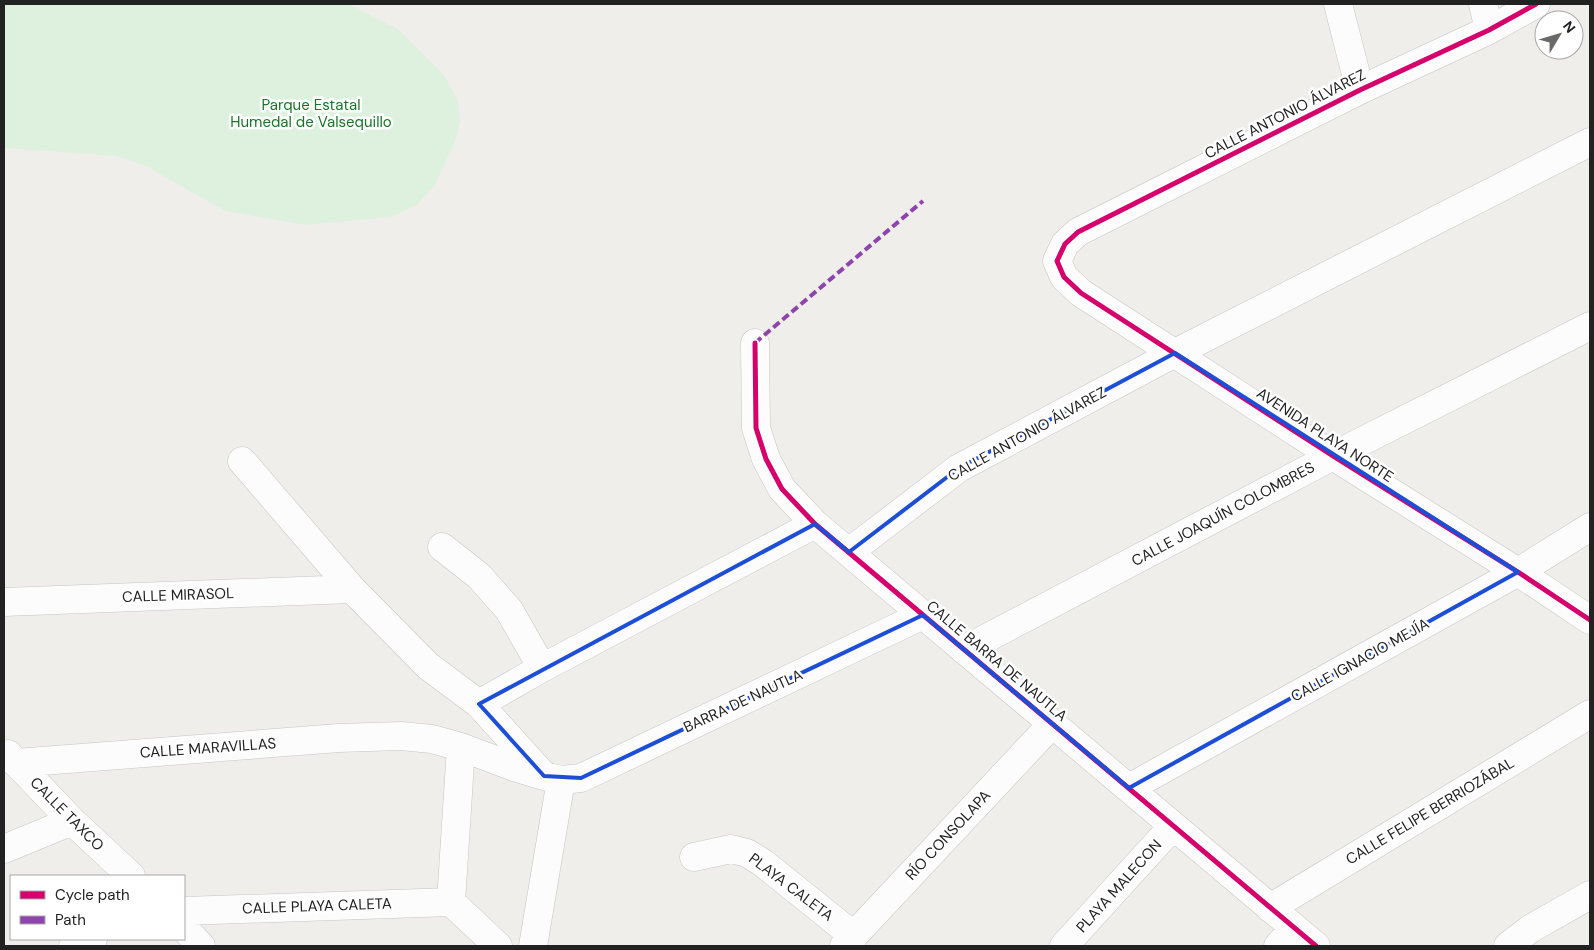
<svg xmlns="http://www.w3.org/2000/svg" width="1594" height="950" font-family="'DM Sans',sans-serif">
<rect width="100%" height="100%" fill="#f0eeeb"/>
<path fill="#ddf1de" d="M4,4H349L398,29L444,75L458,101L460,121L455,142L434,186L417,205L391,217L306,225L225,211L146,166L117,156L4,148Z"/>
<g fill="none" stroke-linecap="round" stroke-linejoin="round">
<defs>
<path id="minor" d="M1338,4L1360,90
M1483,4L1489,30
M1536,4L1489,30L1360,90L1078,232L1065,244L1057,261L1064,277L1081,293L1333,456L1518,572L1590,620
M755,343L756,428L766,459L782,489L815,524L1316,946
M242,461L352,589L428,666L479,704L544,776
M442,547L479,576L509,610L542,668
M849,552L959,468L1175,353L1590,142
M4,602L352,589
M964,650L1333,456L1590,326
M479,704L542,668L815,524
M461,747L514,767L544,776L561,780L581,778L923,615
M8,754L72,821L131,876
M16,763L339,738L401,736L432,739L461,747L451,902
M1129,788L1518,572L1590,527
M4,849L72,821
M694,857L731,849L747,853L763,863L854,936
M451,902L498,946
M1270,908L1590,714
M184,911L451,902
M184,928L201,946
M73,946L93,939
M533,946L561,780
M844,946L1052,724
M1064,946L1173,826
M1278,946L1294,928
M1508,946L1530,929L1590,895"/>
</defs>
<use href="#minor" stroke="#c6c5c3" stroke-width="29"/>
<use href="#minor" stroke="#fdfcfc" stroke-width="28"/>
<path stroke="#8e44ad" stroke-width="4" stroke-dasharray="8 4" stroke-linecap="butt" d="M755,343L923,201"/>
<defs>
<path id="cycleway" d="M1536,4L1489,30L1360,90L1078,232L1065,244L1057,261L1064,277L1081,293L1333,456L1518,572L1590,620
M755,343L756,428L766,459L782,489L815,524L1316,946"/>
</defs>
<use href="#cycleway" stroke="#fff" stroke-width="8"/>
<use href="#cycleway" stroke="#d6006c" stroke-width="5"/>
</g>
<path fill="none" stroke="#1d4ed8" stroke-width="4" stroke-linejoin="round" d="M1175,353L1518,572L1129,788L923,615L581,778L544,776L479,704L815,524L849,552L959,468Z"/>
<g text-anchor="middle" stroke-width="5" stroke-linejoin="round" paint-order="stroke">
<g font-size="15" fill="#197628" stroke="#fff">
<text x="311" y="110">Parque Estatal<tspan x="311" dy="17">Humedal de Valsequillo</tspan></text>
</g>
<g font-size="15" fill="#222" stroke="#fff">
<text transform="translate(1285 114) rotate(-27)" y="5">CALLE ANTONIO ÁLVAREZ</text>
<text transform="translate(1027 434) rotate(-29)" y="5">CALLE ANTONIO ÁLVAREZ</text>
<text transform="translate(1325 435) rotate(33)" y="5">AVENIDA PLAYA NORTE</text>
<text transform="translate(1223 514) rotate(-28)" y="5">CALLE JOAQUÍN COLOMBRES</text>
<text transform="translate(178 595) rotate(-2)" y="5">CALLE MIRASOL</text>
<text transform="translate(1360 660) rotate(-29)" y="5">CALLE IGNACIO MEJÍA</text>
<text transform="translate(997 661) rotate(40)" y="5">CALLE BARRA DE NAUTLA</text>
<text transform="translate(743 701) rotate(-25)" y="5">BARRA DE NAUTLA</text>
<text transform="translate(208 748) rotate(-4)" y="5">CALLE MARAVILLAS</text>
<text transform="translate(1430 811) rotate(-31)" y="5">CALLE FELIPE BERRIOZÁBAL</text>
<text transform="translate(67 814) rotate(45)" y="5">CALLE TAXCO</text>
<text transform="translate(948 835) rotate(-47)" y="5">RÍO CONSOLAPA</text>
<text transform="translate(1119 886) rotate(-48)" y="5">PLAYA MALECON</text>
<text transform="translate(791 887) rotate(37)" y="5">PLAYA CALETA</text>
<text transform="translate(317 906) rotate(-2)" y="5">CALLE PLAYA CALETA</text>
</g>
</g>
<rect width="1594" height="950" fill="none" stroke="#222222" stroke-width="10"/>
<rect x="10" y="875" width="175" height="65" fill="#ffffff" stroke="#a7a7a7"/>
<rect x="20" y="891" width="25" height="8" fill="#d6006c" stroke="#a7a7a7"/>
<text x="55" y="900" font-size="15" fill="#222222">Cycle path</text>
<rect x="20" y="916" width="25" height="8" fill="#8e44ad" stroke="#a7a7a7"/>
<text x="55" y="925" font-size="15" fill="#222222">Path</text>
<g transform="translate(1559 35) rotate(52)"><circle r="24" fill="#ffffff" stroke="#a7a7a7"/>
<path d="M0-4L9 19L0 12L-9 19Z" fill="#6a6968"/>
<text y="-8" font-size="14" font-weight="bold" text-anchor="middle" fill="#222222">N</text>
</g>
</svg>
